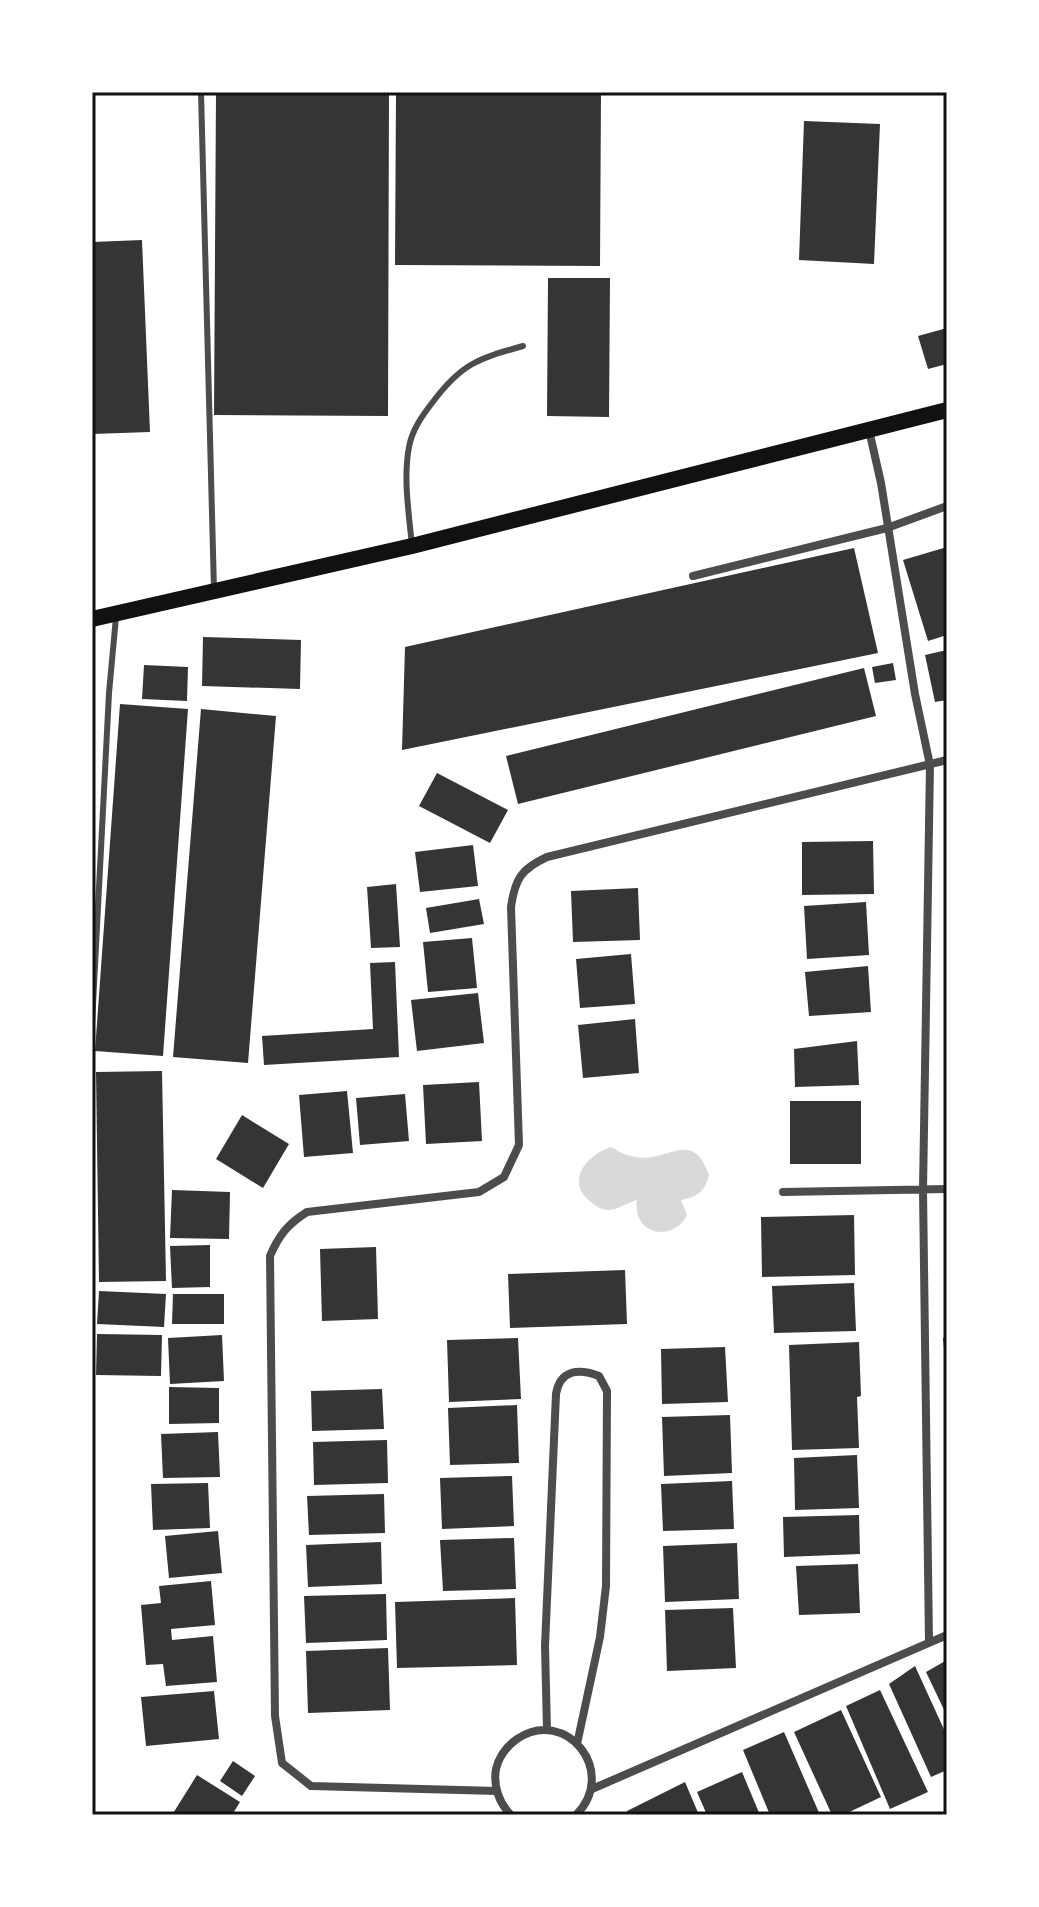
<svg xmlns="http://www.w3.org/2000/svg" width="1039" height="1907" font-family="'Roboto Condensed',sans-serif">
<rect width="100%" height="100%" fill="#fff"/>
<path fill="#d9d9d9" d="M611,1147C618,1151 626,1156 635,1157C669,1163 692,1127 709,1175C705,1192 697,1197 681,1200L687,1215C673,1243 632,1235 637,1200C628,1202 618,1210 608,1210C602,1210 595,1206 591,1202C565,1182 586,1155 611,1147Z"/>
<path fill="#353535" d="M216,92H389L388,416L214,415Z
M396,92H601L600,266L395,265Z
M804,121L880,124L874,264L799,260Z
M142,240L150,432L92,434V242Z
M548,278H610L609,417L547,416Z
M947,328V364L928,369L918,336Z
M947,547V635L928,641L903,560Z
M854,548L878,653L402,750L405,647Z
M203,637L301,640L300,689L202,686Z
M947,650V700L935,702L925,655Z
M893,663L896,680L875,683L872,667Z
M144,665L188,667L187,701L142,699Z
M864,668L876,716L518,804L506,756Z
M120,704L188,709L163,1056L95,1051Z
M201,709L276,716L248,1063L173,1057Z
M437,773L508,810L490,843L419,806Z
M873,841L874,894L802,895V842Z
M473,845L478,886L420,892L415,852Z
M396,884L400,947L371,948L367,887Z
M638,888L640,940L573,942L571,891Z
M479,899L484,924L430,933L426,908Z
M866,902L869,955L807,959L804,906Z
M472,938L477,988L428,992L423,942Z
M631,954L635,1004L580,1008L576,959Z
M395,962L399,1057L264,1065L262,1036L373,1029L370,963Z
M868,966L871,1012L809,1016L805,972Z
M478,993L484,1043L417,1051L411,1000Z
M635,1019L639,1073L583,1078L578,1025Z
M857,1041L859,1085L795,1087L794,1049Z
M162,1071L166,1281L99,1282L96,1072Z
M479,1082L482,1141L426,1144L423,1085Z
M347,1091L353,1153L304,1157L299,1095Z
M405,1094L409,1141L360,1145L356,1098Z
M790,1101H861V1164H790Z
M242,1115L289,1144L263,1188L216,1159Z
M172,1190L230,1192L229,1239L170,1238Z
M854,1215L855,1275L762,1277L761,1217Z
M210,1245V1287L172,1288L170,1246Z
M376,1247L378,1319L322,1321L320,1249Z
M625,1270L627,1324L510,1328L508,1274Z
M854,1283L856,1331L774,1333L772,1286Z
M99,1291L166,1294L164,1327L97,1324Z
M173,1294H224V1324H172Z
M97,1334L162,1335L161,1376L96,1375Z
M222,1335L224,1381L170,1384L168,1338Z
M947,1337V1358H945L943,1338Z
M518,1338L521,1399L449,1402L447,1340Z
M859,1342L861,1396L857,1397L859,1448L792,1450L789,1345Z
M725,1347L728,1402L662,1404L661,1349Z
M169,1387L219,1388V1423L169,1424Z
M382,1389L384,1429L312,1431L311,1391Z
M517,1405L519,1463L450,1465L448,1408Z
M730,1415L732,1473L664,1476L662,1417Z
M218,1432L220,1477L163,1478L161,1434Z
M387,1440L388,1483L314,1485L313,1442Z
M857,1455L859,1508L795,1510L794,1458Z
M512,1476L514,1526L442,1529L440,1478Z
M732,1481L734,1529L663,1531L661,1484Z
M208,1483L210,1528L153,1530L151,1484Z
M384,1494L385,1533L309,1535L307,1496Z
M859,1515L860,1554L784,1557L783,1517Z
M218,1531L222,1573L169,1578L165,1536Z
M514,1538L516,1589L443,1591L440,1540Z
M381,1542L382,1584L308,1587L306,1545Z
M737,1543L739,1599L665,1602L663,1546Z
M858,1564L860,1613L799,1615L796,1566Z
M211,1581L215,1625L171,1629L172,1640L213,1636L217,1682L166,1686L163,1664L146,1665L141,1605L161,1603L159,1586Z
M386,1594L387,1640L306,1643L304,1596Z
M515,1598L517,1665L397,1668L395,1602Z
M733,1608L736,1668L667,1671L665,1610Z
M388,1648L390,1710L308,1713L306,1651Z
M947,1660V1716L926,1672Z
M915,1666L947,1736V1770L931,1777L889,1684Z
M880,1690L928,1792L890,1809L846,1706Z
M214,1691L219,1739L146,1746L141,1697Z
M841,1710L881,1797L843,1815H832L794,1732Z
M784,1732L820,1815H770L743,1750Z
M233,1761L255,1776L242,1796L220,1781Z
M742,1772L760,1815H707L697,1792Z
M197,1775L240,1802L232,1815H172Z
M685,1782L699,1815H628L627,1811Z"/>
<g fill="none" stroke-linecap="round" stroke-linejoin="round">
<path stroke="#4c4c4c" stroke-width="6" d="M201,92L214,590
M412,546C409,514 403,478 409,447C412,430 422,416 432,403C461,364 477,359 523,346
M92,1024L109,693L116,617"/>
<path stroke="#4c4c4c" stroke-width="8" d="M869,430L881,483L915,694L930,765L923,1190L929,1642
M693,576L887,528L947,506
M783,1192L947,1189
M547,1730L545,1646L556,1394C560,1370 578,1368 599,1376L607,1391L606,1586L600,1637L577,1744
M592,1789L947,1635
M497,1791L311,1786L282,1763L275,1716L270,1256C279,1235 288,1224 307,1212L479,1192L504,1177L519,1145L511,907C515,879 521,869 547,857L947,760
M511,1815C499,1803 493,1786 496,1769C499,1757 507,1746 517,1739C566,1706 619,1772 576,1815"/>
<path stroke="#111" stroke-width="16" d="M92,619L412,546L947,410"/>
</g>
<rect width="1039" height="1907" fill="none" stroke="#ffffff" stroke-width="188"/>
<rect x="94" y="94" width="851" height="1719" fill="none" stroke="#111" stroke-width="3"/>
</svg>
